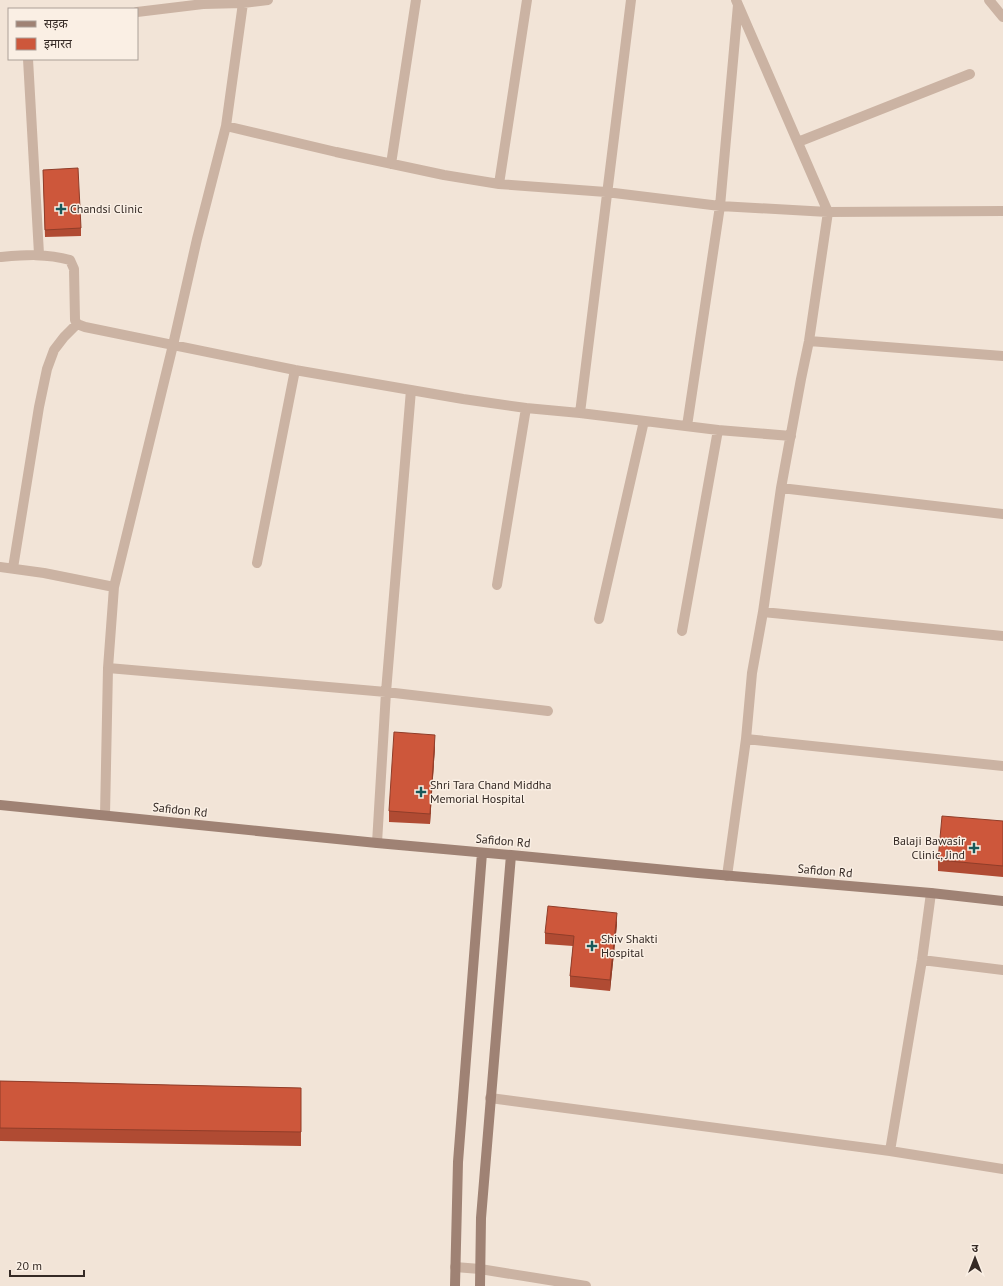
<svg xmlns="http://www.w3.org/2000/svg" width="1003" height="1286" font-family="'PT Sans','Noto Sans Devanagari',sans-serif">
<rect width="100%" height="100%" fill="#f2e4d7"/>
<g fill="none" stroke-linecap="round" stroke-linejoin="round">
<path stroke="#cbb3a3" stroke-width="10" d="M989,0L1003,17
M137,12L203,4L243,3L268,0
M28,59L39,254
M226,126L336,152L444,175L499,184L606,192L720,206L828,212L1003,211
M798,142L970,74
M391,164L416,0
M499,184L527,0
M0,257C24,255 46,253 70,260L74,269L75,320L77,324L85,327L295,370L463,399L526,408L580,413L718,430L791,436
M809,341L1003,356
M580,413L631,0
M687,426L720,206L738,5
M781,488L1003,514
M257,563L295,370
M0,567L44,573L114,587
M13,568L39,407L47,369L54,350L64,337L77,324
M497,585L526,408
M763,612L1003,636
M599,619L644,421
M682,631L718,430
M108,668L386,692L548,711
M746,739L1003,766
M105,815L108,668L114,587L173,345L197,239L226,126L243,3
M377,843L386,692L411,390
M727,876L746,739L752,673L763,612L781,488L801,379L809,341L828,212L736,0
M922,960L1003,970
M490,1098L890,1151L1003,1169
M890,1151L922,960L931,893
M455,1267L480,1269L586,1286"/>
<path stroke="#9f8274" stroke-width="10" d="M0,805L377,843L511,855L698,873L931,893L1003,901
M455,1286L458,1162L482,853
M480,1286L481,1218L511,855"/>
</g>
<path fill="#b04b33" d="M43,170L81,228V236L45,237Z
M435,746L430,824L389,822V811Z
M1003,821V877L938,871V860Z
M617,924L610,991L570,987V976L573,946L545,944V933Z
M0,1081L301,1088V1146L0,1141Z"/>
<path fill="#903d29" d="M435,735V746L430,824V814Z
M617,913V924L610,991V980Z"/>
<path fill="#cd573b" stroke="#903d29" d="M78,168L81,228L45,230L43,170Z
M394,732L435,735L430,814L389,811Z
M942,816L1003,821V866L938,860Z
M548,906L617,913L610,980L570,976L574,936L545,933Z
M0,1081L301,1088V1132L0,1128Z"/>
<g fill="#195859" stroke="#faefe4" stroke-width="1.5">
<path d="M59 203h4v4h4v4h-4v4h-4v-4h-4v-4h4z"/>
<path d="M419 786h4v4h4v4h-4v4h-4v-4h-4v-4h4z"/>
<path d="M972 842h4v4h4v4h-4v4h-4v-4h-4v-4h4z"/>
<path d="M590 940h4v4h4v4h-4v4h-4v-4h-4v-4h4z"/>
</g>
<g text-anchor="middle" stroke-width="3" stroke-linejoin="round" paint-order="stroke">
<g font-size="12" fill="#352a25" stroke="#faefe4" text-anchor="start">
<text x="70" y="213">Chandsi Clinic</text>
<text x="430" y="789">Shri Tara Chand Middha<tspan x="430" dy="14">Memorial Hospital</tspan></text>
<text x="965" y="845" text-anchor="end">Balaji Bawasir<tspan x="965" dy="14">Clinic, Jind</tspan></text>
<text x="601" y="943">Shiv Shakti<tspan x="601" dy="14">Hospital</tspan></text>
</g>
<g font-size="12" fill="#352a25" stroke="#faefe4">
<text transform="translate(180 810) rotate(6)" y="4">Safidon Rd</text>
<text transform="translate(503 841) rotate(5)" y="4">Safidon Rd</text>
<text transform="translate(825 871) rotate(5)" y="4">Safidon Rd</text>
</g>
</g>
<rect x="8" y="8" width="130" height="52" fill="#faefe4" stroke="#aba098"/>
<rect x="16" y="21" width="20" height="6" fill="#9f8274" stroke="#aba098"/>
<text x="44" y="28" font-size="12" fill="#352a25">सड़क</text>
<rect x="16" y="38" width="20" height="12" fill="#cd573b" stroke="#aba098"/>
<text x="44" y="48" font-size="12" fill="#352a25">इमारत</text>
<g transform="translate(975 1258)" stroke="#faefe4" stroke-width="3" paint-order="stroke">
<path d="M0-3L7 15L0 10L-7 15Z" fill="#352a25"/>
<text y="-6" font-size="11" font-weight="bold" text-anchor="middle" fill="#352a25">उ</text>
</g>
<path d="M10 1270v6h74v-6" fill="none" stroke="#352a25" stroke-width="2"/>
<text x="16" y="1270" font-size="12" fill="#352a25" stroke="#faefe4" stroke-width="3" paint-order="stroke">20 m</text>
</svg>
